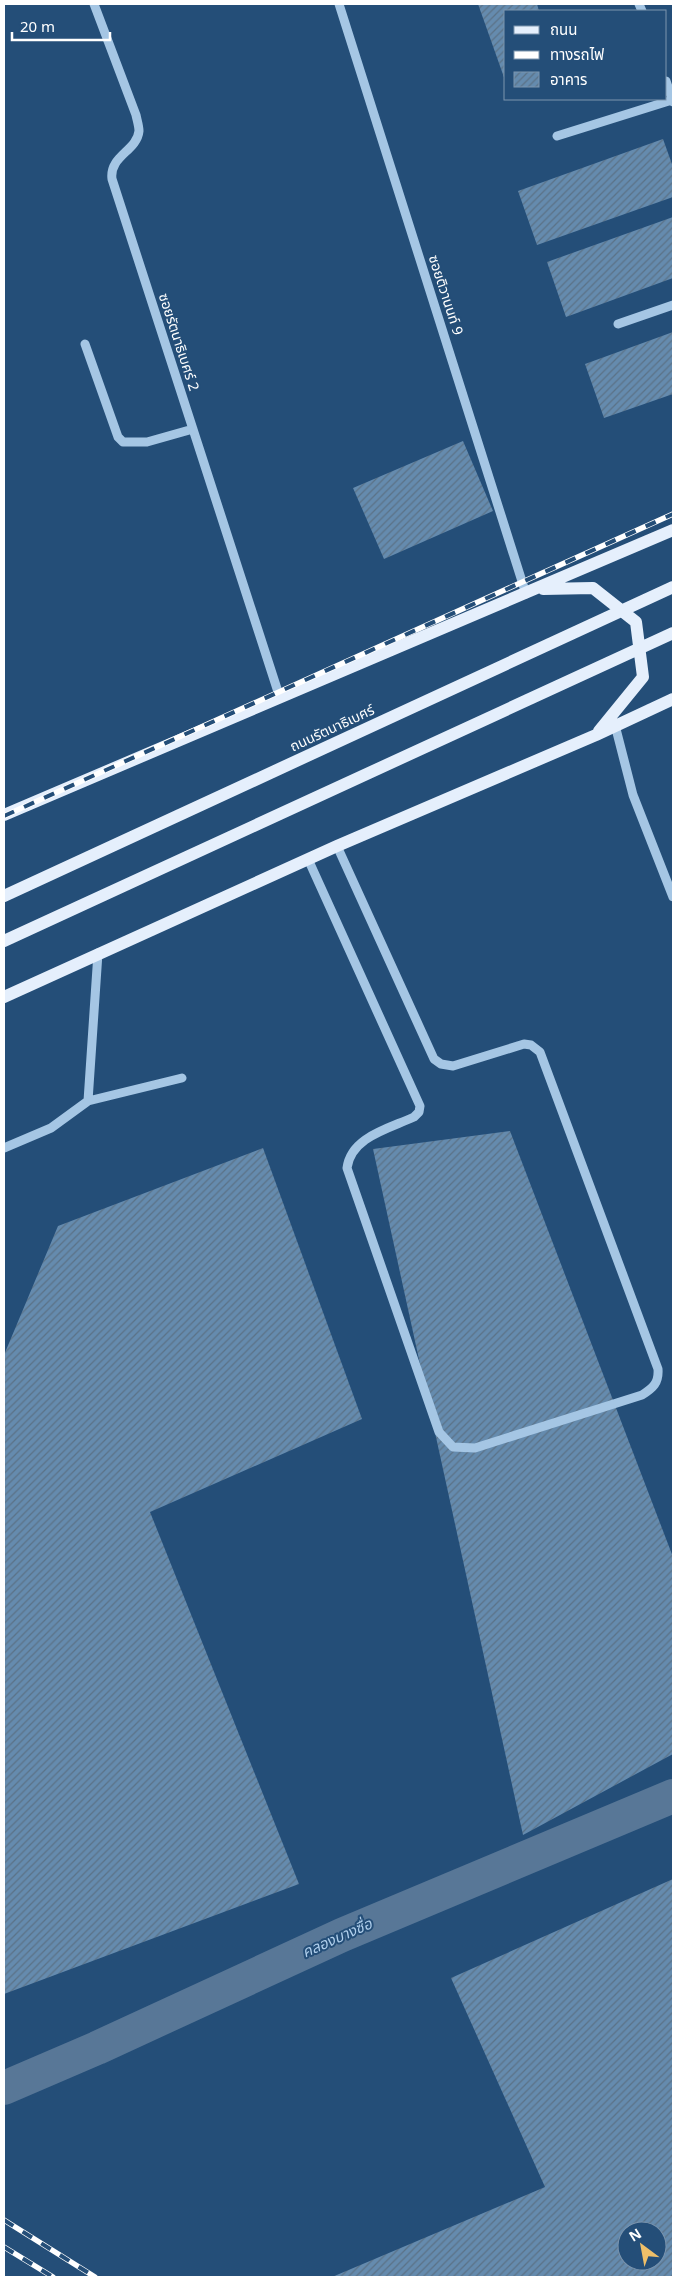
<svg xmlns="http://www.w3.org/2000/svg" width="677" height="2281" font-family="'Noto Sans','Noto Sans Thai',sans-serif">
<defs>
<pattern id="building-hatch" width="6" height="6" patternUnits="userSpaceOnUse" patternTransform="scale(1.25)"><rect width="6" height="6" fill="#658bae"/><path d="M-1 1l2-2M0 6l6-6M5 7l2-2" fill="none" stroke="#5b7287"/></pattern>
</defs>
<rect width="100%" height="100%" fill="#244e78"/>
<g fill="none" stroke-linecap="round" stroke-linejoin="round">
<path stroke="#587797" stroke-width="34" d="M4,2088L97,2048L342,1935L673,1796"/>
</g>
<path fill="url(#building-hatch)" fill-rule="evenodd" d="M478,4H537L539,11H506V83Z
M663,139L673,167V197L537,245L518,191Z
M673,217V278L566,317L547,262Z
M673,332V394L604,418L585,364Z
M463,441L493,511L384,559L353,488Z
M510,1131L673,1557V1754L523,1835L373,1149Z
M263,1148L362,1419L150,1512L299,1884L4,1994V1355L58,1226Z
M673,1879V2277H332L545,2187L451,1978ZM627,2231H657V2261H627Z"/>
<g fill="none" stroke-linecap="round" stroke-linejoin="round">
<path stroke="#a5c6e4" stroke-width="9" d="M94,4L136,115C137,120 139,126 139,131C137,151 109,156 112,179L280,698
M339,4L526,594
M639,4L642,11
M666,81L673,102
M557,136L672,100
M618,324L673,305
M85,344L118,437L123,442H147L193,429
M615,725L633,795L673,897
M308,859L420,1106L419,1112L414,1117C388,1129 351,1137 347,1168L439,1432L453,1447L475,1448L642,1395C653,1388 659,1383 658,1369L540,1052L531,1045L524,1044L453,1066L441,1064L434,1059L337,846
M88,1101L182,1078
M4,1148L51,1128L88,1101L98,953"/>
<path stroke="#e5effc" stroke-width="12" d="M543,589L593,588L636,622L643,677L599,731
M4,815L673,530
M4,896L673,587
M4,941L673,633
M4,997L337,846L596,735L673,699"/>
<defs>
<path id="rail" d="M4,816L673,514
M4,2220L95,2277
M4,2247L53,2277"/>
</defs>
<use href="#rail" stroke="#fff" stroke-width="5.5"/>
<use href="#rail" stroke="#244e78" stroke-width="4" stroke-dasharray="11" stroke-linecap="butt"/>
</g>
<g text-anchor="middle" stroke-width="4" stroke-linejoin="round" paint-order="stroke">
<g font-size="14" fill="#fff" stroke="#244e78">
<text transform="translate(446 295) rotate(72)" y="5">ซอยติวานนท์ 9</text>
<text transform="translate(179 342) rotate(72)" y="5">ซอยรัตนาธิเบศร์ 2</text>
<text transform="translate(332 728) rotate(-25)" y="5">ถนนรัตนาธิเบศร์</text>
</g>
<g font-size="15" font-style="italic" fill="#b0cfec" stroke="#244e78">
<text transform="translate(337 1938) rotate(-24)" y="5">คลองบางซื่อ</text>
</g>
</g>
<rect width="677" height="2281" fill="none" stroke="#ffffff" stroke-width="10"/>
<rect x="504" y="10" width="162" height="90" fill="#244e78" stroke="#7c95ae"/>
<rect x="514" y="26" width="25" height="8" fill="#e5effc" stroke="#7c95ae"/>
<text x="550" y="35" font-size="15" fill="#ffffff">ถนน</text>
<rect x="514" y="51" width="25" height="8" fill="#ffffff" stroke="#7c95ae"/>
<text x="550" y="60" font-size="15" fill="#ffffff">ทางรถไฟ</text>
<rect x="514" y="72" width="25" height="15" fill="url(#building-hatch)" stroke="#7c95ae"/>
<text x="550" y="85" font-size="15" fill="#ffffff">อาคาร</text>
<g transform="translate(642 2246) rotate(328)"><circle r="24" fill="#244e78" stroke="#7c95ae"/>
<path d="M0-4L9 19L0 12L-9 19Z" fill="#eebf69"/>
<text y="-8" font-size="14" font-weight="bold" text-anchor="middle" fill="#ffffff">N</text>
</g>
<path d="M12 32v8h98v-8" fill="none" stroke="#ffffff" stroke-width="2.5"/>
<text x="20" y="32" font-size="15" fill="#ffffff" stroke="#244e78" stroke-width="4" paint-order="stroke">20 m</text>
</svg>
